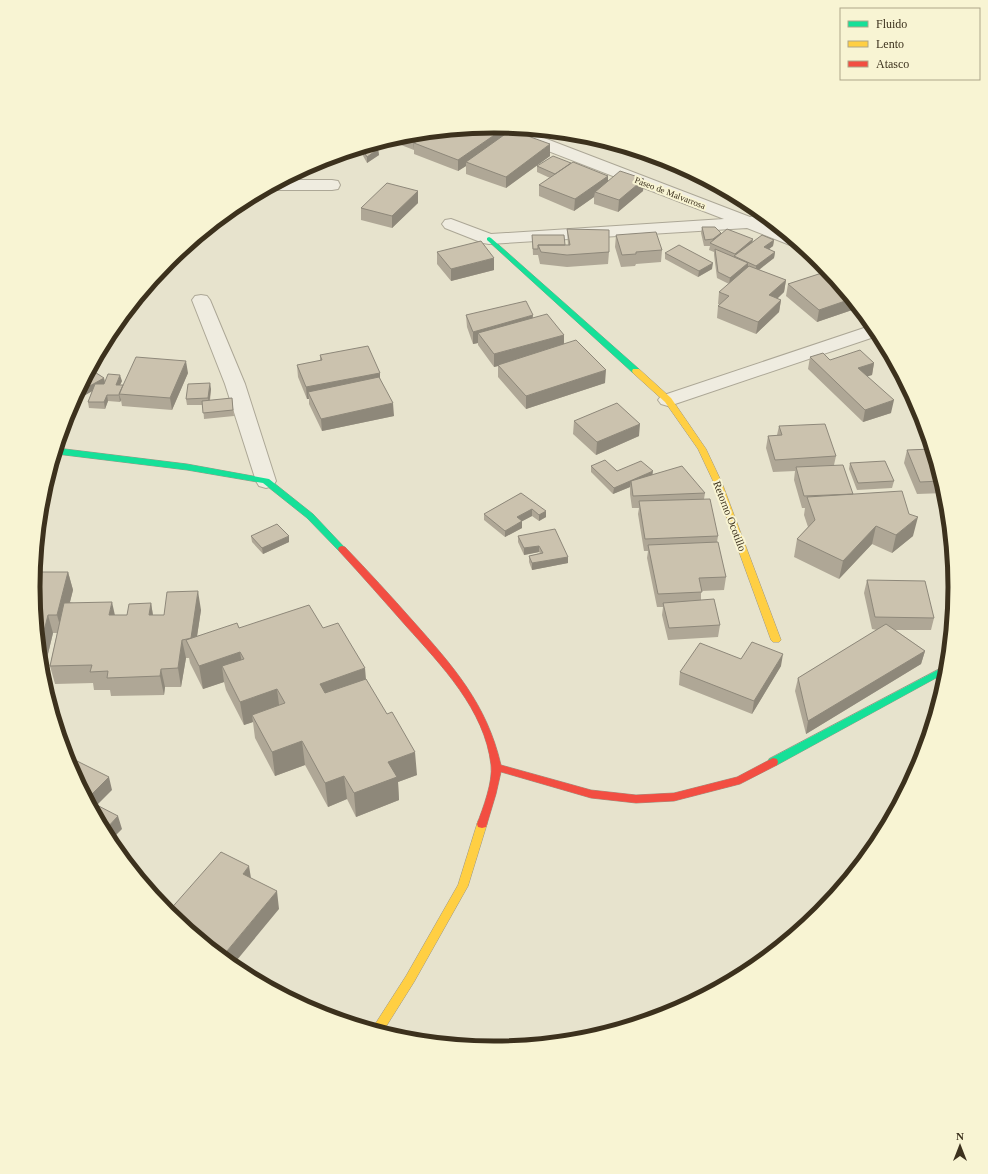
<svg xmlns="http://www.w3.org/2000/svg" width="988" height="1174" font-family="Georgia,serif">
<rect width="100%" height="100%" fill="#e7e3cd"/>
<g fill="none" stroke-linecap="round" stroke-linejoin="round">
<defs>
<path id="street" d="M493,126L518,128L750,217L763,214L772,222L766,223L781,229L801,245L796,246L790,245L747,228L489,244L483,243L445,228L442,224L445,220L451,219L491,234L724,219L494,130Z
M282,180H332L338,181L340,185L338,189L332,190H273L267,188Z
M201,295L207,296L210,300L245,384L276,481L273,486L266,488L259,486L256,481L225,384L192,300L195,296Z
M873,325L880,335L675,404L668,406L661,404L658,400L661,396Z"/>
<path id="fast" d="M489,237L491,238L639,369L640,371L639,373H633L487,240V238Z
M57,448L187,464L269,479L313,514L346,549L345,551H339L307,518L263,483L187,470L56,454Z
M947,665V672L777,765H769L768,762L769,759Z"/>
<path id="slow" d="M633,369H639L671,398L706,449L722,483L781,640L779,642H773L771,640L714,483L698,449L665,402L633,373L632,371Z
M482,820L486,821L487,824L468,886L414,982L382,1033L372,1029L406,976L458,885L477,824L478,821Z"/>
<path id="jam" d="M342,546L345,547C368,571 391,596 413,621C453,666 487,704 501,765L591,790L636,795L674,793L737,777L773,758L777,759L778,762L777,765L740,784L674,801L636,803L591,798L501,772L496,794L487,824L486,827L482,828L478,827L477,824C483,808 493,782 491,765C485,710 441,665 406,626C384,601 362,576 339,551L338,549L339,547Z"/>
</defs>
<use href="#street" stroke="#aca796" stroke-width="2"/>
<use href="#fast" stroke="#9c9786" stroke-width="1"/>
<use href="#slow" stroke="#9c9786" stroke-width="1"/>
<use href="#jam" stroke="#9c9786" stroke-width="1"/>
<use href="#street" fill="#efece0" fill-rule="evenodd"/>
<use href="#fast" fill="#16e098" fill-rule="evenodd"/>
<use href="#slow" fill="#ffcf43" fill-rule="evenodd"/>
<use href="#jam" fill="#f24e42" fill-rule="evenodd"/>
</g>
<path fill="#afa796" d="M507,127V133L550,156L506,188L466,174V166L458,171L414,154V150L388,140L404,135Z
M362,148L378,149L379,155L367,163L362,154Z
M639,152L671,161L697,176L692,177L639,158Z
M571,163L608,176V181L644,179L643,191L618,212L594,204V197L574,211L539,196V185L550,178L537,172V166Z
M418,191V203L392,228L361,220V208Z
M702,227L721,233V235L752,242L774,240L773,246L768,249L775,252L774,258L759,270L786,280L784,292L777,299L781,300L779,312L756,334L717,318L718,306L720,305L718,304L719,292L729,284L717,278L714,255V252L709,250L710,246H704L701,233Z
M567,229L609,252L608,264L567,267L540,264L538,255H533L532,235L565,245H568Z
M616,235L662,250L661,262L636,264L635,266L621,267L615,247Z
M437,252L494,270L451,281L437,264Z
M665,253L712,269L698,277L665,259Z
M828,271L858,308L817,322L786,296L788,284Z
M466,315L532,318L564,335V344L605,383L526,409L498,377V366L494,367L478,345V343L473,344L467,327Z
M320,355L380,373V378L394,416L322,431L309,404V399H307L298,377L297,365L320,361Z
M810,357L830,360L874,363L872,375L867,376L891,413L863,422L808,369Z
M90,369L104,378L105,382L122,381L120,385H123V386L188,373L172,410L122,406L121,400L120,402L108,401L105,409L89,408L88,402L92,391L80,398L76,396Z
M211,389L210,401L232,398L234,416L204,419L203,405H187L186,399Z
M574,421L639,436L596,455L573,434Z
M779,426L836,456L834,465L853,494L913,536L892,553L872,544L839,579L794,557L797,539L808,527L804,515L805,508H802L794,480L795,471L773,472L766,448L768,436L777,435Z
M932,449L945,493L917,494L904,463L907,450Z
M850,463L894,481L892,488L857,490L849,469Z
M591,466L617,471L652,475L705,493L704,499L718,536L717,542L726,577L724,590L701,591V600L720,625L718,637L668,640L662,615L663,607H657L647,558L648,551H644L638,514L639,508H632L630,494V487L613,494L591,472Z
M521,493L546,517L539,521L532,516L522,521V528L505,537L484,520V514Z
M251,536L289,542L263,554L252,542Z
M518,536L568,557V563L532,570L529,562V556L540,553L539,552L524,555L518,542Z
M68,572L73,590L70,602L115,615H127L151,603L153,615H164L201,610L197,636L239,628H323L366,679L417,775L398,782L399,800L356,817L347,799L328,807L305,765L275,776L255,738L253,722L244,725L226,690L224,682L203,689L190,663L189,658H186L181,687H165L164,695L111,696L110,690H94L93,683L55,684L50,666L57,633H53L47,658H40L33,587Z
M867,580L934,618L931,630H895L925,651L921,664L806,734L795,691L798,678L877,630L872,629L864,593Z
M741,659L781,666L752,714L679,685L680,672Z"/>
<path fill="#8e887a" d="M506,127H507V137L466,162V166L458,171V160Z
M446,131L414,143V150L413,138L422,133Z
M550,144V156L506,188V177Z
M378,149L379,155L367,163V157Z
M692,173L697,176L692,177Z
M608,176V187L595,192L594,197L574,211L575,199Z
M644,179L643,191L618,212L619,200Z
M418,191V203L392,228V216Z
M721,233L720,239L712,244L713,239Z
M753,239L752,245L735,256V254Z
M774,240L773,246L763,254L764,247Z
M775,252L774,258L756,272V266Z
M494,258V270L451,281V269Z
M713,263L712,269L698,277L699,271Z
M748,263V270L729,284L730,278Z
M786,280L784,292L767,308L769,295Z
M851,299L858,308L817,322L819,310Z
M781,300L779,312L756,334L758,322Z
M533,315L532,327L478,333V343L473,344V332Z
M564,335V347L498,365V366L494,367V354Z
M186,361L188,373L172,410L170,398Z
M874,363L872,375L856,380L858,368Z
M606,370L605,383L526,409V396Z
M380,373V386L308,392L309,399H307L306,387Z
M120,375L122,381L117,391L116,385Z
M104,378L105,384L80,398L79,392Z
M210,383L211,389L209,404L208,398Z
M123,385L124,392L119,394L121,400L120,402L119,395Z
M107,395L108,401L105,409L104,402Z
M894,400L891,413L863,422L865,410Z
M393,403L394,416L322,431L321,419Z
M640,424L639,436L596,455L597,442Z
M653,471L652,478L631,481L630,487L613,494L614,488Z
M532,509V516L517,524V517Z
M546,511V517L539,521V515Z
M918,517L913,536L892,553L896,535Z
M522,521V528L505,537V531Z
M876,526L872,544L839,579L843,561Z
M289,536V542L263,554L262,548Z
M539,546V552L524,555V548Z
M568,557V563L532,570V563Z
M68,572L73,590L62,633L57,615Z
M198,591L201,610L194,656L190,639Z
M112,602L116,620L109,615Z
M151,603L154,622L149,615Z
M48,615L53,633L47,658L42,639Z
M182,640L186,658L181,687L178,668Z
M925,651L921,664L806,734L808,721Z
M240,652L244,675L222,666L224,682L203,689L199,666Z
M783,654L781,666L752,714L754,701Z
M365,668L367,691L322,707L320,684Z
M161,669L165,687L164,695L160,676Z
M277,689L280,712L252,715L253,722L244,725L240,702Z
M302,741L305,765L275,776L272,752Z
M415,752L417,775L398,782L399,800L356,817L354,793L388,762Z
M344,776L347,799L328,807L325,783Z
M109,777L112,790L93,809L87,799Z
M118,816L122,829L110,841L104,831Z
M249,866L252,884L243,874Z
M277,891L279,909L232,966L222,957Z"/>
<path fill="#cbc2ae" stroke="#8e887a" d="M494,126L506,127L458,160L414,143L430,132Z
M511,130L550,144L506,177L466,162Z
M422,133L413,138L404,135Z
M362,148L378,149L367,157Z
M553,156L571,163L555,174L537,166Z
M573,162L608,176L575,199L539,185Z
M620,171L644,179L619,200L595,192Z
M387,183L418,191L392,216L361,208Z
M702,227H715L721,233L713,239L705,240Z
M567,229L609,230V252L567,255L541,252L538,245H570Z
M727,229L753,239L735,254L710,243Z
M656,232L662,250L636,252V254L622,255L616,235Z
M532,235H564L565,245H538V249H533Z
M762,235L774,240L764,247L775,252L756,266L734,256Z
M481,241L494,258L451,269L437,252Z
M679,245L713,263L699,271L665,253Z
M715,249L748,263L730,278L718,272Z
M749,266L786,280L769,295L781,300L758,322L718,306L729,296L719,292Z
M828,271L851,299L819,310L788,284Z
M526,301L533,315L473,332L466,315Z
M547,314L564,335L494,354L478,333Z
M576,340L606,370L526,396L498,365Z
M368,346L380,373L306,387L297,365L322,360L320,355Z
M860,350L874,363L858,368L894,400L865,410L810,357L823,353L830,360Z
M136,357L186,361L170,398L119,394Z
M90,369L104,378L79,392H78Z
M108,374L120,375L116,385H123L119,395H107L104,402H88L95,384H104Z
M379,377L393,403L321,419L308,392Z
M210,383L208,398L186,399L188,384Z
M232,398L233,410L203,413L202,401Z
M617,403L640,424L597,442L574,421Z
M825,424L836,456L775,460L768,436L782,435L779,426Z
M932,449L941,481L920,482L907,450Z
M605,460L617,471L641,461L653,471L614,488L591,466Z
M885,461L894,481L858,483L850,463Z
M843,465L853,494L804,496L796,467Z
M682,466L705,493L633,496L631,481Z
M902,491L909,514L918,517L896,535L876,526L843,561L797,539L815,520L807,497Z
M521,493L546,511L539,515L532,509L517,517L522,521L505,531L484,514Z
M710,499L718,536L645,539L639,501Z
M277,524L289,536L262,548L251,536Z
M555,529L568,557L532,563L529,556L543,553L539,546L524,548L518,536Z
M718,542L726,577L699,578L702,592L658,594L648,545Z
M34,572H68L57,615H48L42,639H38L33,587Z
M867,580L925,581L934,618L875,617Z
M198,591L191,638L187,639L182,640L178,668L161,669L160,676L107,678L108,671L90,672L92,665L50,666L64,603L112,602L109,615H127L129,604L151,603L149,615H164L167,592Z
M714,599L720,625L669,628L663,603Z
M309,605L323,628L338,623L365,668L320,684L325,693L366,679L387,714L392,712L415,752L388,762L397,777L354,793L344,776L325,783L302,741L272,752L252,715L285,703L277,689L240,702L222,666L244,659L240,652L199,666L186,640L237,623L239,628Z
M886,624L925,651L808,721L798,678Z
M752,642L783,654L754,701L680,672L700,643L741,659Z
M71,758L109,777L87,799L68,763L67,761Z
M87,800L118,816L104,831Z
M221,852L249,866L243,874L277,891L222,957L168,912Z"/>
<g text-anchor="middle" stroke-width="4" stroke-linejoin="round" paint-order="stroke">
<g font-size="9" fill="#3c311d" stroke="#f8f4d3">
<text transform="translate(670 193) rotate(21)" y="3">Paseo de Malvarrosa</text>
</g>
<g font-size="11" fill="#3c311d" stroke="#f8f4d3">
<text transform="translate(730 516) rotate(69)" y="4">Retorno Ocotillo</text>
</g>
</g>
<path d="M0 0H988V1174H0ZM40 587a454 454 0 1 1 908 0a454 454 0 1 1-908 0Z" fill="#f8f4d3" fill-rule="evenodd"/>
<path fill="none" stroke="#3c311d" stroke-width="5" d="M40 587a454 454 0 1 1 908 0a454 454 0 1 1-908 0Z"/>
<rect x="840" y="8" width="140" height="72" fill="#f8f4d3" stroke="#ada68a"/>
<rect x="848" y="21" width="20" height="6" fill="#16e098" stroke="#ada68a"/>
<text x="876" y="28" font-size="12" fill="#3c311d">Fluido</text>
<rect x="848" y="41" width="20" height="6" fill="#ffcf43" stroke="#ada68a"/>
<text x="876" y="48" font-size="12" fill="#3c311d">Lento</text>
<rect x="848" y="61" width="20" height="6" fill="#f24e42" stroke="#ada68a"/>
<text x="876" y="68" font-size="12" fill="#3c311d">Atasco</text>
<g transform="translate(960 1146)" stroke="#f8f4d3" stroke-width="3" paint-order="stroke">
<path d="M0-3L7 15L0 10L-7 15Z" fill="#3c311d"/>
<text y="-6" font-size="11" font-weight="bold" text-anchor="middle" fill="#3c311d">N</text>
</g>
</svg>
